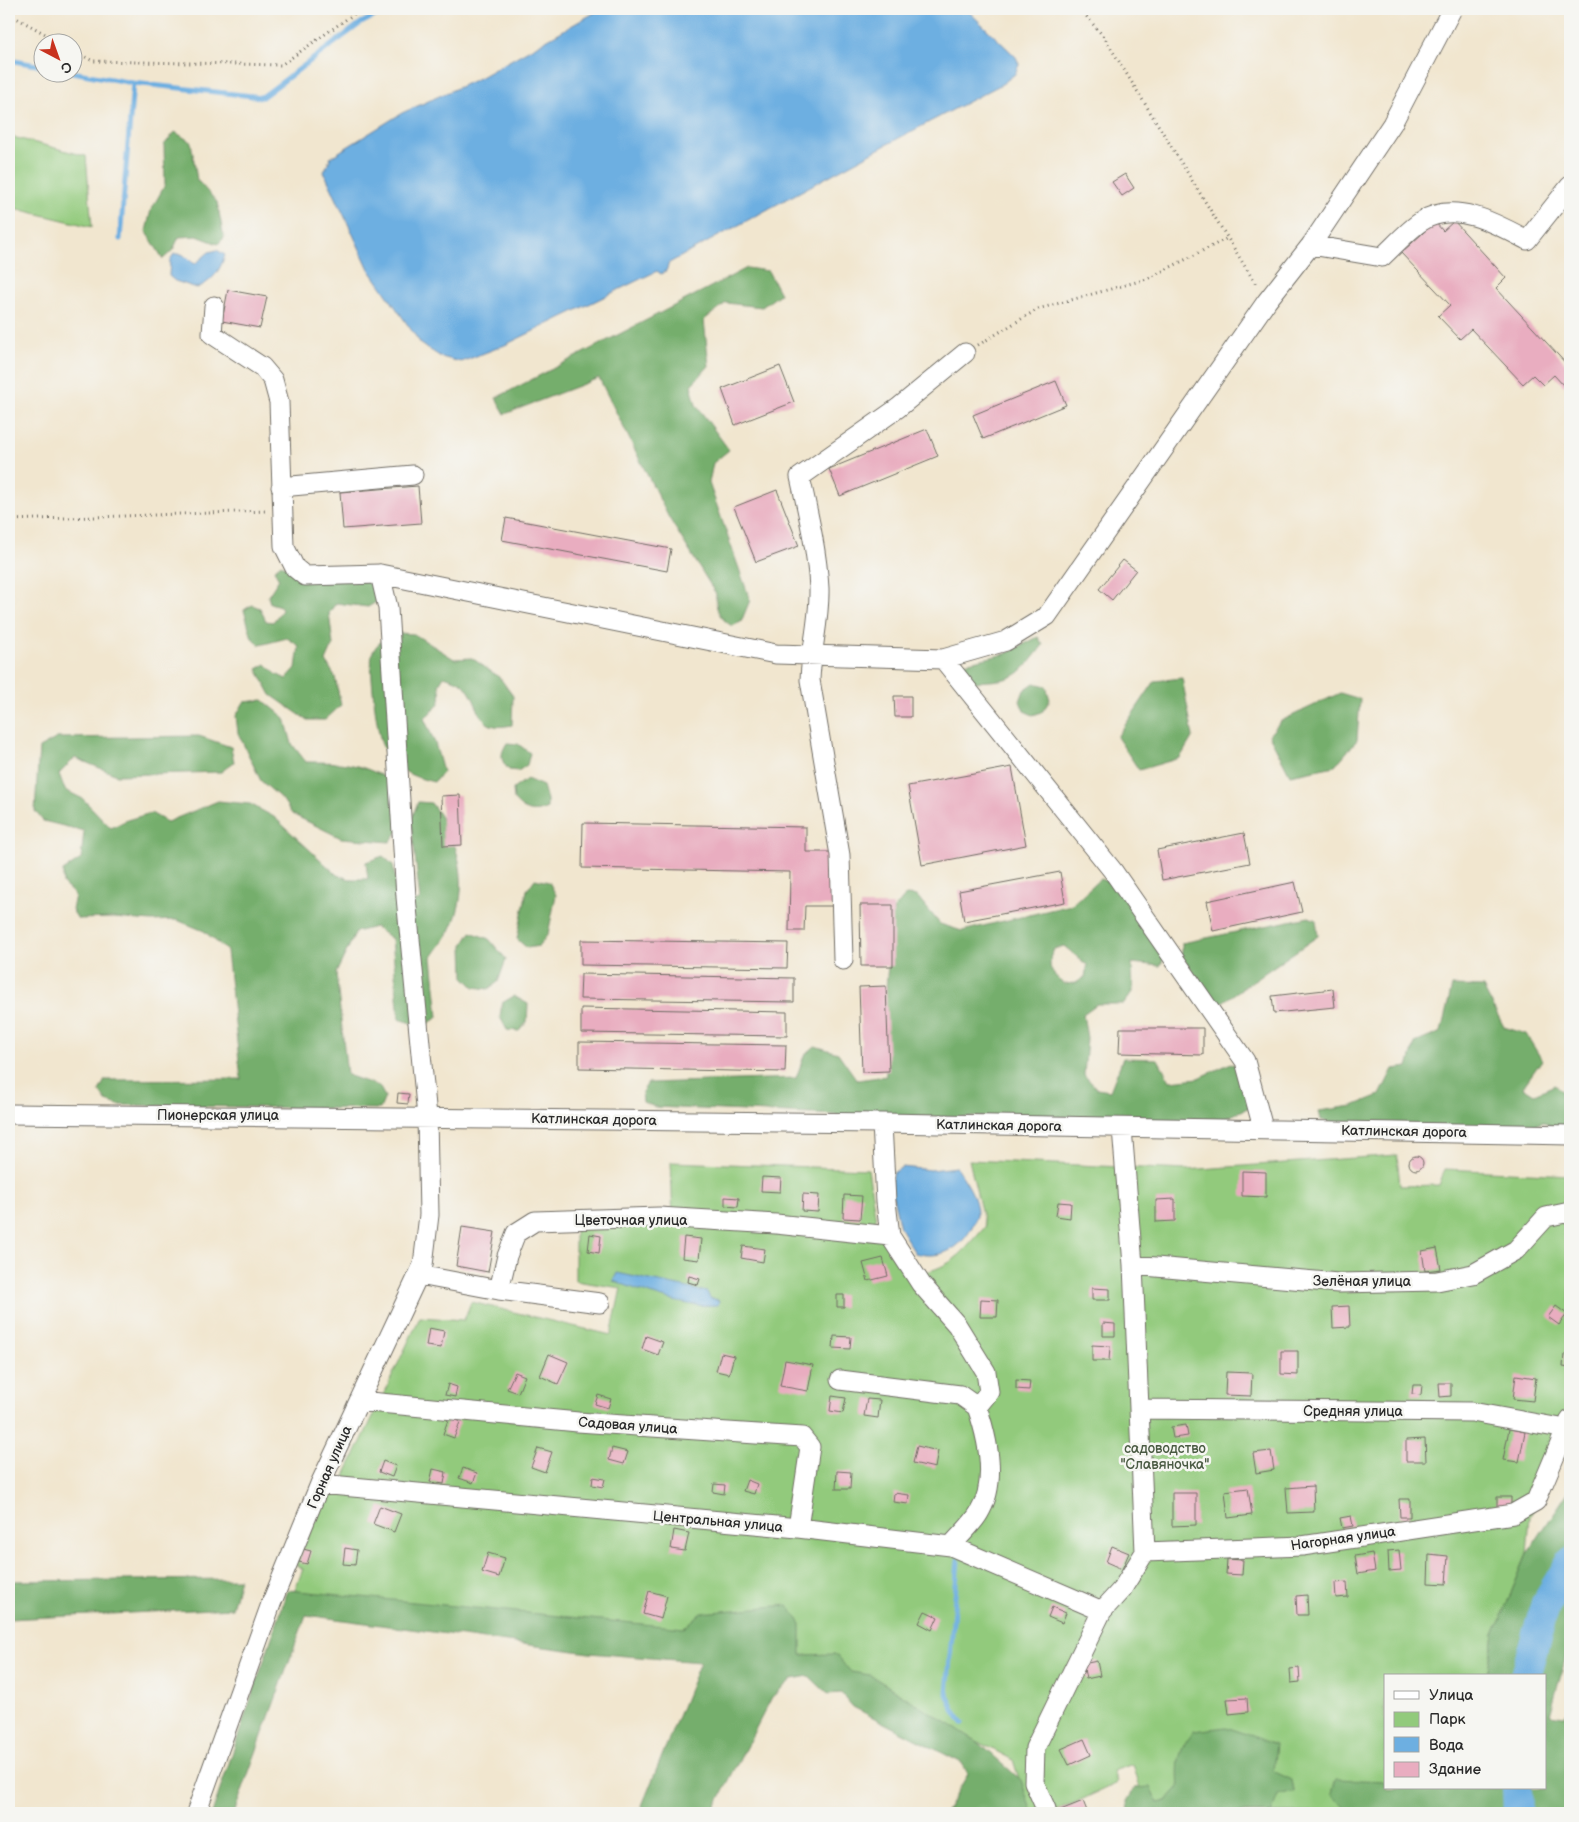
<svg xmlns="http://www.w3.org/2000/svg" width="1579" height="1822" font-family="'Balsamiq Sans',sans-serif">
<rect width="100%" height="100%" fill="#f6f6f2"/>
<filter id="ink" filterUnits="userSpaceOnUse"><feTurbulence type="fractalNoise" baseFrequency=".02" numOctaves="2"/><feDisplacementMap in="SourceGraphic" scale="10" xChannelSelector="R" yChannelSelector="G"/><feConvolveMatrix kernelMatrix="1 2 1 2 8 2 1 2 1" color-interpolation-filters="sRGB"/></filter>
<filter id="wash" filterUnits="userSpaceOnUse"><feTurbulence type="fractalNoise" baseFrequency=".0096" numOctaves="4" result="noise"/><feDisplacementMap in="SourceGraphic" scale="20" xChannelSelector="R" yChannelSelector="G"/><feGaussianBlur stdDeviation="1.12" result="paint"/><feColorMatrix in="noise" values="0 0 0 0 0 0 0 0 0 0 0 0 0 0 0 0 0 1.4 0 .05"/><feComposite in="paint" operator="in"/></filter>
<g filter="url(#wash)">
<rect width="100%" height="100%" fill="#f1e6cf"/>
<path fill="#92ca7c" stroke="#5e7a54" d="M9,136L86,156L92,227L9,207Z
M1397,1155L1400,1186L1439,1185L1445,1169L1570,1175V1437L1530,1516L1527,1554L1494,1635L1487,1676H1385V1788L1405,1813H1147L1133,1764L1113,1771L1117,1783L1053,1813H1030L1013,1760L872,1686L294,1592L303,1569L295,1564L327,1498L343,1480L420,1317L464,1320L471,1302L611,1335L621,1288L575,1281V1227L673,1223L671,1162L868,1169L876,1221L910,1277C953,1265 955,1261 985,1227L969,1160L1186,1170Z"/>
<path fill="#75ae6c" stroke="#506c4c" fill-rule="evenodd" d="M175,132L191,142L197,180L217,202L224,238L218,244L197,236L179,237L173,250L163,259L146,231L151,210L165,185L164,145Z
M747,268L768,271L780,294L762,307L726,303L704,320L709,366L691,385L696,405L729,450L713,463L709,483L750,600L741,622L732,626C719,618 715,609 716,594L669,518L599,378L505,414L496,398Z
M281,564L289,568L368,580L374,587L378,601L368,607L336,603L329,613L333,645L326,661L335,677L341,705L325,720H307L271,695L257,669L266,664L276,674L286,679L296,668L299,646L287,638L260,645L252,638L244,610L252,605L260,608L266,621L273,622L282,610L280,606L270,603L268,596L279,579L274,570Z
M398,633L414,634L454,659L472,658L500,678L513,696L512,725C475,733 483,707 465,686C461,681 450,678 444,676L439,684C443,703 439,706 424,718L435,743L443,772L434,782C409,776 399,771 384,749C377,740 369,665 372,654C376,642 388,637 398,633Z
M1038,637L1043,645C1017,679 1016,680 973,682L966,676L964,663L1005,654Z
M1182,678L1193,736L1180,758L1139,770L1117,737L1155,681Z
M1034,683L1046,686L1050,700L1042,712L1033,715L1024,711L1020,701L1024,690Z
M1340,693L1360,699L1357,740L1335,766L1290,775L1269,735L1281,721Z
M263,700L285,718L292,744L306,762C345,762 364,763 397,785L399,830L390,842L341,838L292,814L283,800L261,781L238,733L236,716L244,702Z
M199,736L231,747L234,762L221,772L117,775L75,758L59,774L65,790L83,799L111,828L127,820L151,813L167,822L218,801L250,804L274,817L337,875L350,879H368L366,862L383,856L393,865L400,906L420,900L411,820L418,802L431,803C460,840 472,887 450,931C445,940 438,948 432,957L438,1017L423,1027L399,1019L392,939L375,927L356,932L336,973L347,1075L379,1086L385,1097L380,1109L118,1105L106,1101L99,1091L105,1080L241,1079L227,951L204,931L177,920L152,921L113,918L78,919L72,910L75,895L63,884V871L81,859L84,831L43,821L35,811L39,748L57,738Z
M507,743L518,744L530,753L527,765L518,771L509,770C500,760 500,754 507,743Z
M527,779L543,786L547,800V808C532,815 524,811 514,800L513,789Z
M535,879L549,882L556,895L548,934L539,946L527,948L517,939L527,890Z
M1100,879L1115,884L1166,954L1160,966L1132,963L1133,992L1124,1004H1097L1083,1014L1087,1038L1084,1075L1097,1089L1110,1091L1123,1058L1158,1059L1170,1081L1199,1078L1231,1063L1245,1070L1252,1106L1222,1120L1138,1123L1108,1117H881L655,1107L643,1102L642,1092L648,1083L796,1078L804,1056L815,1046L838,1053L857,1080L886,1076L884,1010L893,910L906,895L917,896L940,924L962,931L1071,905ZM1064,946L1087,965L1085,977L1076,983L1064,984C1049,971 1047,967 1054,949Z
M1309,917L1316,920L1318,936L1218,1005L1182,957V943Z
M471,932L489,939L506,959L498,982L488,989L474,987L464,977L463,945Z
M1452,986L1483,987L1504,1027L1526,1034L1542,1060L1523,1087L1534,1094L1555,1085L1565,1095L1570,1092V1131H1563L1544,1122L1527,1127H1354L1321,1120L1319,1111L1353,1106L1380,1095L1393,1069L1408,1067L1415,1043L1441,1032Z
M514,996L528,1004L527,1022L519,1031L507,1030L500,1017L502,1003Z
M1570,1489V1641L1550,1714L1564,1716L1570,1712V1813H1351L1332,1794L1336,1779L1385,1781V1788H1545V1676H1487L1494,1635L1527,1554Z
M240,1579L232,1608L9,1619V1581Z
M288,1590L684,1628L701,1613L788,1605L801,1624V1655L835,1654L851,1672L870,1675L978,1742L1021,1780L1032,1813H945L968,1774L962,1763L853,1707L841,1693L828,1694L809,1676L792,1679L772,1697L712,1813H639L700,1662L589,1653L306,1615L234,1813H212Z
M1226,1727L1276,1744L1273,1771L1292,1780L1294,1791L1278,1795L1271,1813H1128L1127,1801L1135,1788L1150,1787L1158,1803L1166,1801L1179,1787C1177,1764 1178,1749 1194,1731Z"/>
<path fill="#6dafe1" stroke="#4c6d86" d="M601,9H966L1016,57L1019,64L1015,74L1002,84L897,139L669,263L666,271L661,274L657,271L505,345L461,362L441,357L421,344L369,269L324,172L331,157L402,113L479,78Z
M217,250L225,255C219,272 214,280 197,288L175,281L169,276L170,260L174,254H182L195,264L209,252Z
M902,1167L931,1170L956,1167C966,1181 978,1198 977,1216C976,1219 973,1224 972,1227C961,1249 940,1260 915,1253L900,1228L890,1183L893,1173Z
M617,1273L707,1292L710,1298L719,1300L718,1305C684,1309 646,1292 613,1281Z"/>
<g fill="none" stroke-linecap="round" stroke-linejoin="round">
<path stroke="#6dafe1" stroke-width="5" d="M9,60L42,66
M72,72L133,83L262,97L361,23L388,9
M120,239L133,83
M958,1560L947,1694L954,1710L963,1723"/>
<path stroke="#6dafe1" stroke-width="30" d="M1525,1676L1546,1603L1570,1563
M1517,1788L1518,1813"/>
</g>
<g id="blocks">
<path fill="#e9adc0" d="M1125,174L1134,188L1122,196L1112,182Z
M1454,221L1506,278L1496,288L1570,368V380L1564,386L1554,375L1543,385L1533,375L1523,384L1471,329L1460,339L1438,316L1450,305L1401,253L1435,222L1443,231Z
M228,290L267,297L260,328L222,321Z
M780,366L794,402L735,425L722,389Z
M1056,381L1066,405L983,439L973,415Z
M927,429L938,456L840,496L829,469Z
M418,486L421,523L343,529L340,492Z
M777,490L799,546L756,562L734,507Z
M506,518L671,549L667,571L502,540Z
M1123,560L1136,570L1112,600L1099,589Z
M894,696H911V717H895Z
M1012,767L1026,845L922,865L908,786Z
M460,795L462,845L443,846L441,796Z
M583,823L806,827V852H836L835,906H805L804,931H789L790,872L582,868Z
M1244,833L1250,863L1162,880L1157,850Z
M1060,872L1065,902L964,921L959,891Z
M1295,882L1302,912L1213,931L1207,901Z
M860,905H893V966H861Z
M581,940L788,943L787,968L581,965Z
M581,974L794,978V1002L580,999Z
M886,986L889,1071L862,1072L859,987Z
M1333,989L1335,1007L1274,1013L1272,996Z
M581,1008L787,1012V1036L581,1033Z
M1120,1028H1203V1055L1119,1053Z
M579,1042L786,1045L785,1072L579,1068Z
M398,1093L409,1094L408,1104L397,1103Z
M1409 1163a7 7 0 1 1 14 0a7 7 0 1 1-14 0Z
M1242,1171L1266,1172V1197L1242,1196Z
M762,1177L781,1178L780,1192L761,1191Z
M803,1194L819,1195L818,1212L802,1211Z
M844,1195L862,1196L860,1219L843,1218Z
M725,1197L739,1198L738,1207L725,1206Z
M1175,1199V1221L1156,1222V1200Z
M1058,1202L1071,1203L1070,1218L1056,1216Z
M462,1227L495,1232L488,1272L456,1266Z
M590,1234L601,1236L599,1253L588,1251Z
M684,1237L701,1239L699,1260L682,1258Z
M743,1246L765,1249L763,1262L741,1258Z
M1437,1248L1441,1269L1425,1271L1422,1251Z
M883,1258L888,1276L868,1281L863,1263Z
M689,1276L700,1279L698,1285L688,1282Z
M1092,1288L1110,1289V1300H1092Z
M837,1295H844V1307H837Z
M981,1299L998,1300L997,1317H980Z
M1349,1306L1350,1327L1333,1328L1332,1307Z
M1556,1306L1567,1314L1559,1325L1548,1317Z
M1103,1323L1115,1324V1336H1103Z
M429,1328L444,1331L441,1348L426,1346Z
M646,1336L663,1342L658,1355L642,1349Z
M834,1336L851,1337L850,1349L833,1348Z
M1092,1345L1110,1346L1109,1361H1092Z
M1281,1351H1298V1375L1281,1374Z
M721,1353L734,1356L729,1374L716,1371Z
M549,1354L568,1362L558,1384L540,1376Z
M1564,1354L1570,1355V1368L1563,1367Z
M785,1360L813,1365L808,1391L780,1386Z
M515,1372L525,1376L518,1393L507,1389Z
M1226,1372L1252,1373L1251,1396L1225,1395Z
M1516,1375L1536,1378L1533,1401L1513,1399Z
M1016,1380L1030,1381L1029,1390L1016,1389Z
M1439,1383H1451V1396L1440,1397Z
M448,1384L457,1387L455,1397L445,1395Z
M1413,1385H1422L1421,1395L1412,1394Z
M598,1395L611,1399L608,1408L595,1404Z
M832,1396L846,1398L843,1413L830,1411Z
M867,1399L880,1400L878,1418L864,1416Z
M449,1417L460,1422L454,1438L443,1434Z
M1186,1425L1188,1436L1173,1438L1171,1427Z
M1509,1429L1525,1432L1519,1462L1503,1460Z
M1425,1439L1426,1461H1406V1440Z
M917,1446L938,1451L935,1468L913,1463Z
M538,1448L552,1452L545,1472L531,1467Z
M612,1448L628,1452L624,1464L609,1460Z
M1271,1451L1274,1470L1256,1473L1253,1453Z
M383,1461L396,1466L392,1477L379,1472Z
M463,1468L477,1473L473,1483L459,1478Z
M433,1469L446,1472L444,1484L430,1482Z
M837,1471L851,1472L850,1489H836Z
M593,1477L605,1479L603,1487L592,1485Z
M747,1480L757,1484L754,1494L743,1491Z
M714,1484L725,1485L724,1494L713,1492Z
M1313,1486L1314,1512L1288,1513L1286,1488Z
M1248,1488L1252,1515L1228,1518L1225,1491Z
M894,1493L909,1495L908,1504L893,1502Z
M1172,1493H1196V1525L1172,1526Z
M1497,1497H1511V1507H1497Z
M1399,1499H1410V1517H1400Z
M380,1506L401,1514L394,1532L373,1524Z
M1351,1516L1353,1526L1342,1528L1340,1518Z
M674,1530L689,1533L685,1551L671,1549Z
M1112,1546L1129,1553L1122,1569L1106,1562Z
M345,1548L357,1550L355,1565L343,1564Z
M303,1549L311,1551L307,1564L299,1562Z
M1399,1550L1401,1570L1389,1571L1388,1551Z
M488,1553L505,1558L499,1577L482,1572Z
M1372,1553L1375,1571L1358,1574L1355,1556Z
M1429,1554L1448,1556L1446,1584L1428,1583Z
M1227,1559L1243,1560L1242,1575L1226,1574Z
M1347,1582L1348,1597L1336,1598L1335,1583Z
M649,1591L667,1596L661,1619L643,1614Z
M1307,1595L1308,1615H1297L1296,1596Z
M1052,1607L1066,1613L1062,1623L1048,1617Z
M925,1611L938,1617L932,1630L919,1623Z
M1097,1661L1100,1676L1086,1679L1083,1664Z
M1299,1668L1300,1682L1291,1683L1290,1669Z
M1247,1698L1248,1712L1229,1714L1227,1699Z
M1084,1739L1091,1755L1069,1765L1061,1749Z
M1083,1801L1087,1811L1081,1813H1059L1058,1811Z"/>
</g>
</g>
<g filter="url(#ink)">
<use href="#blocks" fill-opacity="0" stroke="#706c64" stroke-width="1"/>
<g fill="none" stroke-linecap="round" stroke-linejoin="round">
<defs>
<path id="minor" d="M1311,245L1382,257C1395,245 1408,230 1422,221C1455,200 1497,224 1527,240L1570,186
M214,306L212,334L262,367L273,380L279,402L284,546L295,568L305,576L380,574L776,654L943,659L1006,641L1047,616L1267,301L1311,245L1392,124L1452,9
M281,487L413,475
M943,659L1113,871L1245,1061L1263,1128
M843,960L840,855L810,680C811,649 820,619 819,588C817,551 808,513 800,477L898,408L965,353
M9,1114L882,1123L1570,1135
M882,1123L886,1202L890,1236L921,1284L957,1325L986,1372L989,1392L977,1407C988,1439 998,1482 979,1513C972,1525 960,1535 951,1546
M1133,1265L1338,1283L1437,1281L1473,1274L1516,1250L1546,1217L1565,1213L1570,1215
M419,1275L499,1290L507,1256L516,1233L535,1221L659,1217L776,1224L890,1236
M499,1290L600,1303
M840,1380L960,1395L977,1407
M359,1401L578,1422L802,1437L810,1447L798,1528
M1140,1409L1472,1412L1566,1429
M320,1484L798,1528L951,1546L1102,1611
M1145,1552L1302,1546L1513,1514L1536,1501L1570,1420
M1046,1809L1034,1782L1035,1748L1102,1611L1122,1589L1145,1552L1133,1265L1122,1128
M196,1813L271,1604L320,1484L423,1265L429,1215L427,1117L406,897L388,608L380,574"/>
</defs>
<use href="#minor" stroke="#706c64" stroke-width="21"/>
<path stroke="#706c64" stroke-width="3" stroke-dasharray="1 4" stroke-linecap="butt" d="M1080,9L1104,37L1257,286
M9,14L60,42
M72,50L93,61L281,65L361,9
M978,345L1038,309L1147,279L1226,239
M9,520L266,511"/>
<use href="#minor" stroke="#fff" stroke-width="19"/>
</g>
</g>
<g text-anchor="middle" stroke-width="5" stroke-linejoin="round" paint-order="stroke">
<g font-size="14" fill="#2b2b2b" stroke="#f6f6f2">
<text x="218" y="1120">Пионерская улица</text>
<text transform="translate(594 1119) rotate(1)" y="5">Катлинская дорога</text>
<text transform="translate(999 1125) rotate(1)" y="5">Катлинская дорога</text>
<text transform="translate(1404 1131) rotate(1)" y="5">Катлинская дорога</text>
<text x="631" y="1225">Цветочная улица</text>
<text x="1362" y="1286">Зелёная улица</text>
<text x="1353" y="1416">Средняя улица</text>
<text transform="translate(628 1425) rotate(4)" y="5">Садовая улица</text>
<text transform="translate(329 1467) rotate(-66)" y="5">Горная улица</text>
<text transform="translate(718 1521) rotate(5)" y="5">Центральная улица</text>
<text transform="translate(1343 1538) rotate(-8)" y="5">Нагорная улица</text>
</g>
<g font-size="14" fill="#4a5b43" stroke="#f6f6f2">
<text x="1165" y="1453">садоводство<tspan x="1165" dy="16">"Славяночка"</tspan></text>
</g>
</g>
<rect width="1579" height="1822" fill="none" stroke="#f6f6f2" stroke-width="30"/>
<rect x="1384" y="1674" width="162" height="115" fill="#f6f6f2" stroke="#a5a5a2"/>
<rect x="1394" y="1691" width="25" height="8" fill="#ffffff" stroke="#a5a5a2"/>
<text x="1429" y="1700" font-size="15" fill="#2b2b2b">Улица</text>
<rect x="1394" y="1712" width="25" height="15" fill="#92ca7c" stroke="#a5a5a2"/>
<text x="1429" y="1724" font-size="15" fill="#2b2b2b">Парк</text>
<rect x="1394" y="1737" width="25" height="15" fill="#6dafe1" stroke="#a5a5a2"/>
<text x="1429" y="1750" font-size="15" fill="#2b2b2b">Вода</text>
<rect x="1394" y="1762" width="25" height="15" fill="#e9adc0" stroke="#a5a5a2"/>
<text x="1429" y="1774" font-size="15" fill="#2b2b2b">Здание</text>
<g transform="translate(58 58) rotate(139)"><circle r="24" fill="#f6f6f2" stroke="#a5a5a2"/>
<path d="M0-4L9 19L0 12L-9 19Z" fill="#c8321e"/>
<text y="-8" font-size="14" font-weight="bold" text-anchor="middle" fill="#2b2b2b">С</text>
</g>
</svg>
